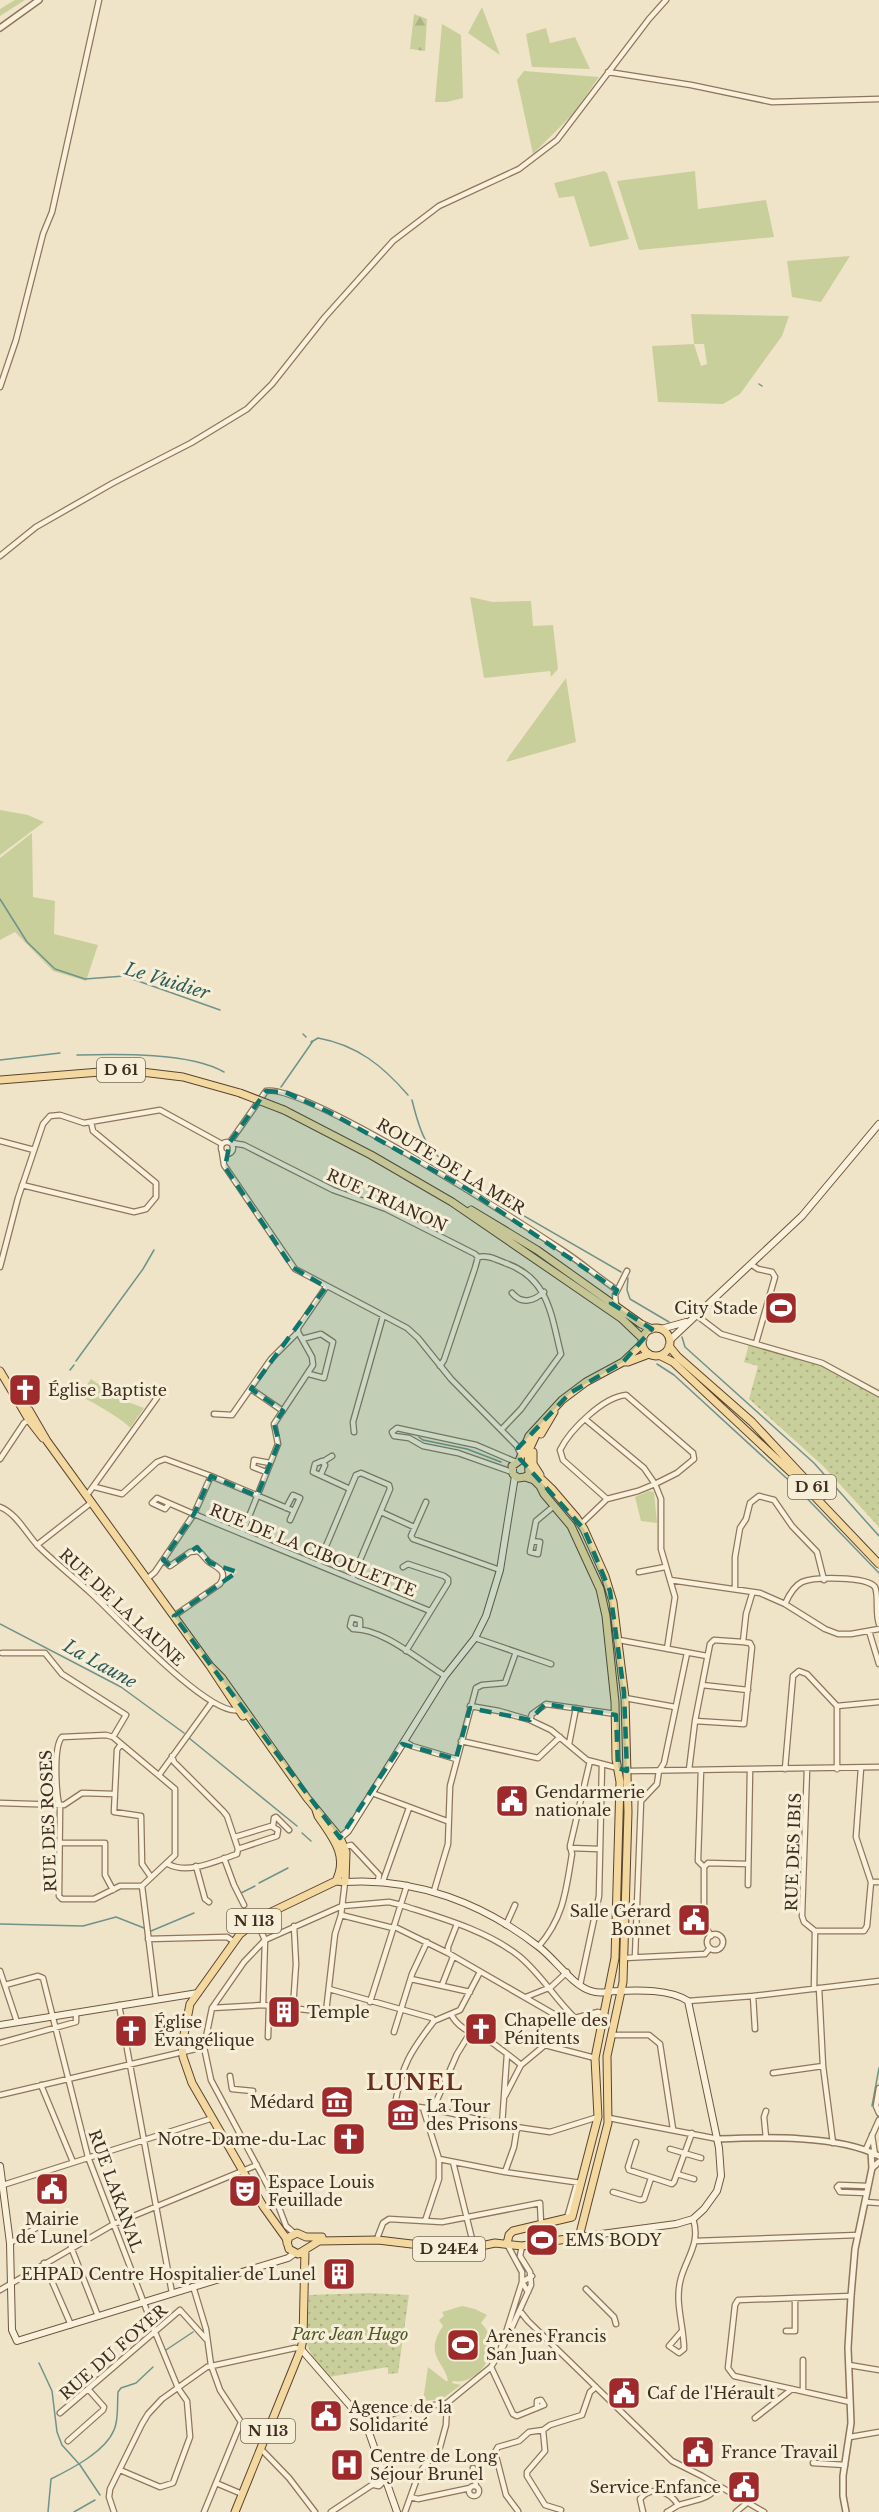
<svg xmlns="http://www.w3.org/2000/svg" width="879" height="2512" font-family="'Libre Baskerville',serif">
<defs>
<pattern id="forest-firs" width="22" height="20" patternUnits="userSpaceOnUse" patternTransform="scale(1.5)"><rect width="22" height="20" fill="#c9cf9b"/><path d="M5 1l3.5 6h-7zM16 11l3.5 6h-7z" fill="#aeb285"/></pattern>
<pattern id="park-dots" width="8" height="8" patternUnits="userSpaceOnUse" patternTransform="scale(1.5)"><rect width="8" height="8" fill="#c9cf9b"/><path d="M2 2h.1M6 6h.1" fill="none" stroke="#aeb285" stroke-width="1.8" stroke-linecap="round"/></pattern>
</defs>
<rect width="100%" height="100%" fill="#f0e4c8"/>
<path fill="#c9cf9b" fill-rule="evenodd" d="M15,0H25L0,16V9Z
M482,7L500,55L468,33Z
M442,24L461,35L463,98L447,102H435Z
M546,28L550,43L575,37L590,69L532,67L526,34Z
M524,71L599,77L573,114L533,154L517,80Z
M604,171L607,173L629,239L590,247L574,196L559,198L554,183Z
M695,171L698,209L766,200L774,237L639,250L617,181Z
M850,256L821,302L792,297L787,261Z
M691,314L789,316L782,336L740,394L723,404L658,402L652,346L694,344ZM694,344H704L707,364L701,366Z
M470,597L493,602L531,601L533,626L553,625L558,669L551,677L550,671L484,678Z
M566,678L576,742L506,762L510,755Z
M0,810L28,815L44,822L0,855Z
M32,833L33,897L55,901L54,934L98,945L86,981L53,971L15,932L0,940V858Z
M775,1302L789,1306L788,1314L773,1310Z
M91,1379L120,1399L144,1408L130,1428C127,1422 87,1398 79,1396Z
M649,1491L654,1492L657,1523L641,1521L635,1497Z
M462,2306L475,2309L487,2315L481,2323C506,2347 479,2386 453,2381L452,2383L461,2385L442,2399L423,2401L428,2367L446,2381H448C445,2362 423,2356 443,2326L439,2320L444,2316L442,2312Z"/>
<path fill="url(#forest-firs)" d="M414,14L427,19L425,51L410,49Z"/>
<path fill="url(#park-dots)" d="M749,1344L825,1366L879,1396V1527L823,1466L749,1399L758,1366L744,1362Z
M369,2293L409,2295L398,2373L388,2374V2367L329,2377L313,2358L307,2344L309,2295Z"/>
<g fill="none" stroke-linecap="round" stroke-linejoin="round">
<path stroke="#6f938a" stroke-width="1.5" d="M759,384L762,386
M0,899L27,942L55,969L85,979L124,976L220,1010
M303,1034L306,1037
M311,1042L312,1041
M77,1055C117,1054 190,1052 224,1072
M0,1060L60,1053
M281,1087L313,1041L318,1038C357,1045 383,1066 408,1095
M412,1100C421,1137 426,1149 457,1173
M462,1177L481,1191L621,1272
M628,1278L627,1290L630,1299L669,1322
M682,1337L685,1347L814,1463L879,1536
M76,1361L143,1269L154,1250
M657,1364L674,1375L796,1487L879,1573
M70,1370L74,1365
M419,1437L423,1440L467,1449L501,1462
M0,1624L121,1687L184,1733
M189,1738L297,1826
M302,1833L311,1841
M259,1883L288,1868
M241,1893L255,1886
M0,1924L83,1926L116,1917L144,1928
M151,1931L194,1913
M872,2106L879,2068
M166,2350L193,2332
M39,2363L52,2391L57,2432L62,2445L80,2465L100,2495
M48,2512L51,2479C71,2469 105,2452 114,2430C119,2419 117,2404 118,2392L121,2388L136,2383L153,2367
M74,2512L95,2500"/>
<defs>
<path id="minor" d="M608,72L691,85L772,102L879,99
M0,387L16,340L43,234L52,212L99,0
M0,556L36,527L113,483L191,443L247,409L272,384L325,317L393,241L439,206L519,169L557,140L649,19L666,0
M0,1141L34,1150
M221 1148a6 6 0 1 1 12 0a6 6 0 1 1-12 0Z
M230,1142L266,1091C304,1083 523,1224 565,1252C583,1264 599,1278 617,1290
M232,1143L244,1145L333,1190L386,1209L475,1254L478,1257L475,1268L444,1360L440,1366
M222,1152L224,1165L295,1269L407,1328L418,1338L451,1379L517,1446L521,1455
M22,1185L134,1212L146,1209L156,1197V1183L93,1131L91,1122
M478,1257C488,1255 495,1259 505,1263C549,1278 551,1315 561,1354L521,1409L502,1429
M752,1265L758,1269L772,1272L775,1277L756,1343
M0,1267L18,1198L43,1124L50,1116L60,1115L84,1123L160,1110L222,1144
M512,1293C522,1305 534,1301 544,1292
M616,1305L615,1295L627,1271
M696,1315L721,1334L822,1363L879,1394
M298,1332V1328L326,1287
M302,1339L321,1334L333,1342L324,1378L309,1374
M251,1389L283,1411
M214,1414L232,1415L271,1359L298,1332
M585,1419L644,1468L655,1484L661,1499V1549L675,1597L667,1649
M354,1432L353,1422L383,1316
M0,1459L24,1423L29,1420
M324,1461L332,1456
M266,1472L253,1467L254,1460L270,1463
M512,1472L458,1453L423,1446L409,1438L394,1436L392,1432L397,1428L476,1445L516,1462
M321,1474L325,1465L322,1461L315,1464L313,1472C324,1477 337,1483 350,1489
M95,1487L122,1494L157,1462L165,1459L211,1476
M87,1495L164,1388
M426,1502L411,1536L413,1539L500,1570
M169,1504L165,1509L152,1503L157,1498L194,1514L211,1476L294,1511L300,1498L293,1495L286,1508
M0,1507C16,1513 26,1533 38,1546C55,1563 75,1578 93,1595C117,1617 208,1716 238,1710
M381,1512L414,1527
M290,1520L294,1511
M581,1524L607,1499L638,1491L655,1484L677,1473L694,1459L693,1453L626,1395C603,1397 570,1430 560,1450L563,1460L607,1499
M242,1534L278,1444L274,1424L313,1365L312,1357L298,1332
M532,1541L540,1542L538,1554L530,1552L536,1521L554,1506
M37,1545L92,1502
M163,1560L170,1566L190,1552L198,1551C203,1554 205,1559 209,1562C218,1568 228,1571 220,1584L174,1616
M318,1565L356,1475L361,1473L389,1485L390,1489L352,1579
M403,1567L408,1564L444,1576L448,1579V1583L406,1651
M639,1572L665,1567
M147,1579L155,1572L194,1514L430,1611
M670,1580L760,1593L785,1604L825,1629L838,1634H851L879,1629
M735,1589V1557L740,1528L746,1519L750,1503L759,1496L774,1500L792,1526L817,1552L824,1580
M785,1604C788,1597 794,1586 802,1582C814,1577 866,1576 875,1587C879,1597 875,1612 879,1624
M360,1627V1620L352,1618L350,1626L353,1629C382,1628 420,1661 445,1676
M869,1631L879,1664
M475,1638L551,1664
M619,1640L707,1656
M2,1653H45L62,1674L126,1715L113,1737
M702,1685L748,1690
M625,1698L675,1707
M470,1706L499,1711L530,1720L551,1730L587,1760L618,1768
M837,1706L879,1702
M530,1720L532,1714L546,1704L616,1714
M695,1721L744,1724L752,1647L750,1643L743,1642
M404,1741L412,1746L456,1759
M461,1741L538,1758L560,1737
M121,1744L117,1750L114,1812L141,1816L142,1864L151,1877
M569,1744L576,1708
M172,1756L174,1762L223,1811L227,1816L238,1849
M861,1768L856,1837L871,1882
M785,1769L793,1676L799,1671L807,1674L837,1706V1769
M807,1769L802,1916L804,1922L815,1931
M689,1770L695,1721L710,1644L714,1640L743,1642L746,1614L752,1594
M701,1770L698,1861L704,1867V1924L711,1936
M627,1771L879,1767
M159,1775L212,1702
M372,1793L447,1821
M0,1803L64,1805L82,1793L114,1794
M273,1826L274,1818L276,1817L289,1830
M60,1843H105V1875L113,1890
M344,1847L351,1845L379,1875L378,1881
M570,1848L599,1849
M224,1858L234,1885L244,1905
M168,1864C188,1875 216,1861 237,1854L238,1849L277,1836L278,1830L271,1826L235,1837
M196,1866L205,1899L209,1902
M704,1867L708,1863L748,1864
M383,1881L409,1808
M748,1885L750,1770
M142,1886H120L94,1899H62L59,1896L60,1808C56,1795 53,1747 62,1737L106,1735L113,1737L175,1789V1855L142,1886L156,1999
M434,1891L448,1844L450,1786L476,1688L482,1685L505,1683L516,1652
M341,1915L393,1928
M256,1920L265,1940L263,2005
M506,1925L515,1905
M395,1927L448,1953L559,2017
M707 1942a8 8 0 1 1 16 0a8 8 0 1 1-16 0Z
M148,1939L227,1937L233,1941
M539,1946C564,1917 566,1890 572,1854L570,1846L590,1761
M448,1953V1947L457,1924
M635,1957L641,1801L657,1784L659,1771L664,1763L687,1653
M624,1958L705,1954L710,1948
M0,1971L17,2022
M411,1979L470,1992
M5,1985L38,1976L43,1978L88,2157L155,2332L178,2388L187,2401L190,2437L173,2483L160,2487L120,2470
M442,1985L453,1957
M580,1985L599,1896L602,1764
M819,1988L823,2066L833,2143
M329,1989L432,2018L434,2021
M814,1989L815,1931H864L867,1926L871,1882H879
M753,1996L755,2029
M526,1997L551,1987L567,1972
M688,2001L753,1996L879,1981
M370,2002L407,1885
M119,2005L172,2293
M212,2008L263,2005L326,2012L335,1934L341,1915L345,1882
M293,2008L296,1964L294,1926
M451,2014C459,2031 479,2035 494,2044C503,2051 512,2057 521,2065
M434,2021L460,2010L480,1972
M394,2032L412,1974L427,1942
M612,2035H649L660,2044L673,2129
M268,2037L269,2007
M0,2043L76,2022V2013
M773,2073L823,2066
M230,2076L232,2089L253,2091
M41,2085L73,2162
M879,2088L876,2106L879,2113
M0,2095L204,2047
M505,2096L521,2065L545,2045L595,2058
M398,2104H395C402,2065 410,2052 434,2021
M404,2105L433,2109L502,2125L550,2132L598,2117
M423,2108L439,2159V2179L425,2221
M433,2109L457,2054L470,2033
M609,2118L718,2139
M502,2125L507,2054
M872,2135L875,2155
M766,2138L764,2117L766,2111
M636,2142L628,2167L629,2170L672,2184L674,2182L692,2133
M670,2149L701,2158
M866,2149L879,2120
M439,2159L505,2172L581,2183
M453,2162L474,2247
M505,2172L514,2147L517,2128
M677,2174L694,2179
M3,2185L213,2118
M613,2192L640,2200L644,2199L651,2178
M867,2193L840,2192L837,2187L839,2185L868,2186
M865,2202L879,2203
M567,2218L577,2183
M294,2233L286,2226L278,2205L211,2080L204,2047L212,2008L244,1962L265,1940L342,1906L389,1902L401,1905C441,1918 486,1930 519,1956C541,1974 555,1999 575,2018L598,2012L605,2014
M378,2236L383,2223L389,2219L442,2222L540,2203L541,2223
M695,2241L858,2235
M10,2243L45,2223
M71,2247L98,2316
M44,2263L71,2325
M193,2286L206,2329L211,2365L220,2390L241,2422L264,2441
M586,2289L614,2317L616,2324
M0,2290L114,2224L257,2165
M528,2292L522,2282L532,2276
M520,2311L528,2321L672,2461L702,2476L764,2512
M682,2331L669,2346L679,2353L684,2349C684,2325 674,2302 681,2278C687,2257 701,2242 693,2219
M786,2331H795V2298
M501,2348L522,2282V2272L507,2244
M803,2360V2391
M849,2365L879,2370
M491,2367L513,2414L517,2416L544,2405
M850,2402L734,2376L728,2368L735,2305L738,2300L851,2296
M537,2408V2401L541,2400L544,2405
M60,2413L180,2310L206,2339
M755,2418L792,2389
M366,2424L403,2410L447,2403L491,2367L503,2347L531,2285L530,2272L520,2256L522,2246
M850,2437L879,2432
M68,2441L103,2410L104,2407L88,2389
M261,2449L289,2478L315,2512
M813,2463L845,2465
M473,2468L476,2486
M216,2483L242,2494
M469 2491a5 5 0 1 1 10 0a5 5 0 1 1-10 0Z
M411,2497L418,2499L470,2488
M561,2510L545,2505L527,2476V2472L545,2451L543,2430L550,2425L582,2415L590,2392L596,2387
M518,2511L506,2495L495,2452L498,2447L519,2441L529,2432L543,2430
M114,2512L109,2497L110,2489L142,2424L148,2414L162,2399L207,2367L295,2348L301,2349
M204,2512L241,2422
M331,2512L381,2479H386L379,2486L374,2485
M405,2512L419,2473L440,2447L446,2425L447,2403
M643,2512L640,2499C651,2485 670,2491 678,2505
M667,2512C671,2510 676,2506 679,2505C693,2500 711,2500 718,2485
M736,2512L748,2502"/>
<path id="tertiary" d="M0,28L39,0
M718,2139C764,2137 839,2135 879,2156
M872,2168L879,2162
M846,2512L843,2496V2476L851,2423L848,2348L851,2296L855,2249L872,2168L871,2152"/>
<path id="secondary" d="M661,1329L686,1322
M670,1340L802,1216L879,1124
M340,1838L348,1831L445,1676L475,1638L486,1616L500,1570L515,1476
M345,1882C415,1877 484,1904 539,1947C555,1959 572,1985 591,1991C602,1995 606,1991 617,1991C638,1990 670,1989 688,2001L719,2148L721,2176L717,2191L704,2209L693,2219L676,2224L579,2237
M0,2025L198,1993
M0,2166L10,2243L12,2330L17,2341L288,2258L295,2253
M301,2349L366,2424L397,2512"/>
<path id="primary" d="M0,1080L125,1070L183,1077L240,1093
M284,1110L371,1155L452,1202L621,1318L643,1339
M471,1210L537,1250L641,1324L652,1329
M642 1342a14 14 0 1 1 28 0a14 14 0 1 1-28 0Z
M669,1346L678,1357L752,1422L822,1497
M661,1356L673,1362L798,1479L879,1564
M623,1362H628L649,1354
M0,1371L29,1420L43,1438
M21,1405L29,1410L47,1441L210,1666L243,1716
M541,1424L528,1452L529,1474L525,1477L518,1478L513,1474L512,1466L519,1461L529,1436L562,1400L586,1382L623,1362L642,1344
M541,1434L554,1412
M533,1452V1464L540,1475
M210,1666L222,1678L307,1798L340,1838L346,1852L345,1882L336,1881L263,1916L240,1934L190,2004L182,2045L183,2057L192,2083L263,2206L286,2238L289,2249L298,2254L319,2241L378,2240L462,2250L495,2243L522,2246L579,2237L608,2123L607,2056L623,1982L628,1812L625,1698L613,1602L605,1576L584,1529L576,1517L552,1489L530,1468
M316,1810L318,1816C332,1837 349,1855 336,1881
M287,2243L289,2237L297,2233L306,2237H322
M507,2244L509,2235L513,2231L572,2217L598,2117L595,2058L615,1958L620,1782L616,1759L615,1702L606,1616L600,1589L571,1526L544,1494L540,1486L534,1480L525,1477
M235,2512L301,2349L303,2339L305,2250"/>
</defs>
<use href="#minor" stroke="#8d765c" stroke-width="7"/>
<use href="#tertiary" stroke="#8d765c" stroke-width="8"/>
<use href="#secondary" stroke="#6f573f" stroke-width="8"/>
<use href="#primary" stroke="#5b4430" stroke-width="9"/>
<use href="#minor" stroke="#faf1dc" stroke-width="4.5"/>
<use href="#tertiary" stroke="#faf1dc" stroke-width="5"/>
<use href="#secondary" stroke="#faf1dc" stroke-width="6"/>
<use href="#primary" stroke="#f3d9a0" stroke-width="7"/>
<defs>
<path id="primary-bridge" d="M240,1093L284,1110"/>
</defs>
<use href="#primary-bridge" stroke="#5b4430" stroke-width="9" stroke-linecap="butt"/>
<use href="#primary-bridge" stroke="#f3d9a0" stroke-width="7"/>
</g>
<path fill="#0f766e" fill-opacity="0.2" stroke="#0f766e" stroke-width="4.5" stroke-dasharray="12 8" stroke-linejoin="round" d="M266,1091L285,1092L329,1112L467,1189L617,1290L611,1303L652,1329L623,1362L570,1393L518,1448L520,1459L584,1529L610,1591L624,1692L627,1771L618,1768L616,1715L545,1704L530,1720L470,1708L456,1759L402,1744L340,1838L174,1616L237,1572L210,1563L197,1547L170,1566L163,1560L194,1514L211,1476L257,1496L279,1442L274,1424L283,1411L251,1389L326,1287L292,1267L225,1167L230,1142Z"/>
<defs>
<symbol id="stadium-square" viewBox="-11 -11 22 22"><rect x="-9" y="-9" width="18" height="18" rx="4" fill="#9e2a2b" stroke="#f7eed8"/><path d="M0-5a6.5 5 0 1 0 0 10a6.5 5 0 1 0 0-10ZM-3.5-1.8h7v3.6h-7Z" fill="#fff"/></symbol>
<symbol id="church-square" viewBox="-11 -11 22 22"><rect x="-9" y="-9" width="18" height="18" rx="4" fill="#9e2a2b" stroke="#f7eed8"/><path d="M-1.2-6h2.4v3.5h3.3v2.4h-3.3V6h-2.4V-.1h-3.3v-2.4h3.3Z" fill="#fff"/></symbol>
<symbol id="civic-square" viewBox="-11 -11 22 22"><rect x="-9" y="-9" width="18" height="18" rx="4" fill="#9e2a2b" stroke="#f7eed8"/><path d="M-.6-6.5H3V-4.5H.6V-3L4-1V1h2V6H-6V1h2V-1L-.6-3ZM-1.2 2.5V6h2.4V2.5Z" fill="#fff"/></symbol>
<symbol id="building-square" viewBox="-11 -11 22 22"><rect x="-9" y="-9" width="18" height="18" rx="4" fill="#9e2a2b" stroke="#f7eed8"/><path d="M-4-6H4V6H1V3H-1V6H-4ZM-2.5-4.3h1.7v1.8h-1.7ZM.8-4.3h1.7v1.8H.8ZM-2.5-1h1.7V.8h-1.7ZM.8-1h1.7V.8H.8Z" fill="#fff"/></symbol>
<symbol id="museum-square" viewBox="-11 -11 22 22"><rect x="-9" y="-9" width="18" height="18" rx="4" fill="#9e2a2b" stroke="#f7eed8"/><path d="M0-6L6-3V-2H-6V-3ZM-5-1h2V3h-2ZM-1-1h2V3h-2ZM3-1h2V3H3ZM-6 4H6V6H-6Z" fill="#fff"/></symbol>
<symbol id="theatre-square" viewBox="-11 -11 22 22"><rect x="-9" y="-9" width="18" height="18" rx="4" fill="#9e2a2b" stroke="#f7eed8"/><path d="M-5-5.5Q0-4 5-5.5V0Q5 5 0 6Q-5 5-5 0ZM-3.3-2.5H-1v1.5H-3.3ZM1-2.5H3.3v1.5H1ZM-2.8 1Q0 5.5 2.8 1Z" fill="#fff"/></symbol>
<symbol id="hospital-square" viewBox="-11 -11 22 22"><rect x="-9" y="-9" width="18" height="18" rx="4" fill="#9e2a2b" stroke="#f7eed8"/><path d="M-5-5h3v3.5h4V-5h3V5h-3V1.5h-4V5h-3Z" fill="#fff"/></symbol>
</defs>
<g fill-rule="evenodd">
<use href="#stadium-square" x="762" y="1289" width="38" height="38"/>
<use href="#church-square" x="6" y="1371" width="38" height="38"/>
<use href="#civic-square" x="493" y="1782" width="38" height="38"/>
<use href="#civic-square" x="675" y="1901" width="38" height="38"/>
<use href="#building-square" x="265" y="1993" width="38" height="38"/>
<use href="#church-square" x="462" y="2010" width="38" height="38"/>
<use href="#church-square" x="112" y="2012" width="38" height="38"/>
<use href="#museum-square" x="318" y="2083" width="38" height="38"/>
<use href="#museum-square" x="384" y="2096" width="38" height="38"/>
<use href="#church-square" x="330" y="2120" width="38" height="38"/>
<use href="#civic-square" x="33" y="2170" width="38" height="38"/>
<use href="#theatre-square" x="226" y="2172" width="38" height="38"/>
<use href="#stadium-square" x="523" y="2221" width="38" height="38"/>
<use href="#building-square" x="320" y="2255" width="38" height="38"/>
<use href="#stadium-square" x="444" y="2326" width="38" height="38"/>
<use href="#civic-square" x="605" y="2374" width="38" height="38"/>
<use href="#civic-square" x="307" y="2397" width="38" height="38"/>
<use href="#civic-square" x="679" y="2433" width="38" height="38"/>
<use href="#hospital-square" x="328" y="2446" width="38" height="38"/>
<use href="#civic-square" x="725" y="2468" width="38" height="38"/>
</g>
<g text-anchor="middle" stroke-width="6" stroke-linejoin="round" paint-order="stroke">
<g fill="#f7eed8" stroke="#756857" stroke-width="1.5">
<rect x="97" y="1058" width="48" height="24" rx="4.5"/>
<rect x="788" y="1475" width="48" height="24" rx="4.5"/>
<rect x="227" y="1909" width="54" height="24" rx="4.5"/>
<rect x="413" y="2237" width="72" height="24" rx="4.5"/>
<rect x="241" y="2419" width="54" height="24" rx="4.5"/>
</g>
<g font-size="15" font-weight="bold" fill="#3d2e20">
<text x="121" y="1075">D 61</text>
<text x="812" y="1492">D 61</text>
<text x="254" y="1926">N 113</text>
<text x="449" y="2254">D 24E4</text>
<text x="268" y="2436">N 113</text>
</g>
<g font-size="16" fill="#3d2e20" stroke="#f7eed8">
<text transform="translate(451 1166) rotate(31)" y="6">ROUTE DE LA MER</text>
<text transform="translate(387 1200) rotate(24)" y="6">RUE TRIANON</text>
<text transform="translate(313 1550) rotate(22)" y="6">RUE DE LA CIBOULETTE</text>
<text transform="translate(122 1607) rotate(43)" y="6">RUE DE LA LAUNE</text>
<text transform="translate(48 1821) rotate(-92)" y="6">RUE DES ROSES</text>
<text transform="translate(793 1852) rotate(-88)" y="6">RUE DES IBIS</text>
<text transform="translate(116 2191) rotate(70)" y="6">RUE LAKANAL</text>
<text transform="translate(113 2352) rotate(-41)" y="6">RUE DU FOYER</text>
</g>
<g font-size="16" fill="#3d2e20" stroke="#f7eed8" text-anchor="start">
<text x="758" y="1314" text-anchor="end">City Stade</text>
<text x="48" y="1396">Église Baptiste</text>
<text x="535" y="1798">Gendarmerie<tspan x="535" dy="18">nationale</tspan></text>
<text x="671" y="1917" text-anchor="end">Salle Gérard<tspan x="671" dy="18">Bonnet</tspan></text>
<text x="307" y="2018">Temple</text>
<text x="504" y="2026">Chapelle des<tspan x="504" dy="18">Pénitents</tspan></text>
<text x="154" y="2028">Église<tspan x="154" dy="18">Évangélique</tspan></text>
<text x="314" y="2108" text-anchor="end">Médard</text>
<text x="426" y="2112">La Tour<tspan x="426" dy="18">des Prisons</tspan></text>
<text x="326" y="2145" text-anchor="end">Notre-Dame-du-Lac</text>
<text x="268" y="2188">Espace Louis<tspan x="268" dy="18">Feuillade</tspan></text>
<text x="52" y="2225" text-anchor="middle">Mairie<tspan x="52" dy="18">de Lunel</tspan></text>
<text x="565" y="2246">EMS BODY</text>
<text x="316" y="2280" text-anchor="end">EHPAD Centre Hospitalier de Lunel</text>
<text x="486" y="2342">Arènes Francis<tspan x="486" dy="18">San Juan</tspan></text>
<text x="647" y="2399">Caf de l'Hérault</text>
<text x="349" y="2413">Agence de la<tspan x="349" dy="18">Solidarité</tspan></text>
<text x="721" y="2458">France Travail</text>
<text x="370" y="2462">Centre de Long<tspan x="370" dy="18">Séjour Brunel</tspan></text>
<text x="721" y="2493" text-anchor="end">Service Enfance</text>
</g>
<g font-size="16" font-style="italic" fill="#4d5a26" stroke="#f7eed8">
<text x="350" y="2340">Parc Jean Hugo</text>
</g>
<g font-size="18" font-style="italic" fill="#2f5d5a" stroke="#f7eed8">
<text transform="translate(167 981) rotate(17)" y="6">Le Vuidier</text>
<text transform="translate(100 1664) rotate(29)" y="6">La Laune</text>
</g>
<g font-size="22" font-weight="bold" letter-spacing="1.5" fill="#6b2e1e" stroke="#f7eed8">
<text x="415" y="2090">LUNEL</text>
</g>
</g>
</svg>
